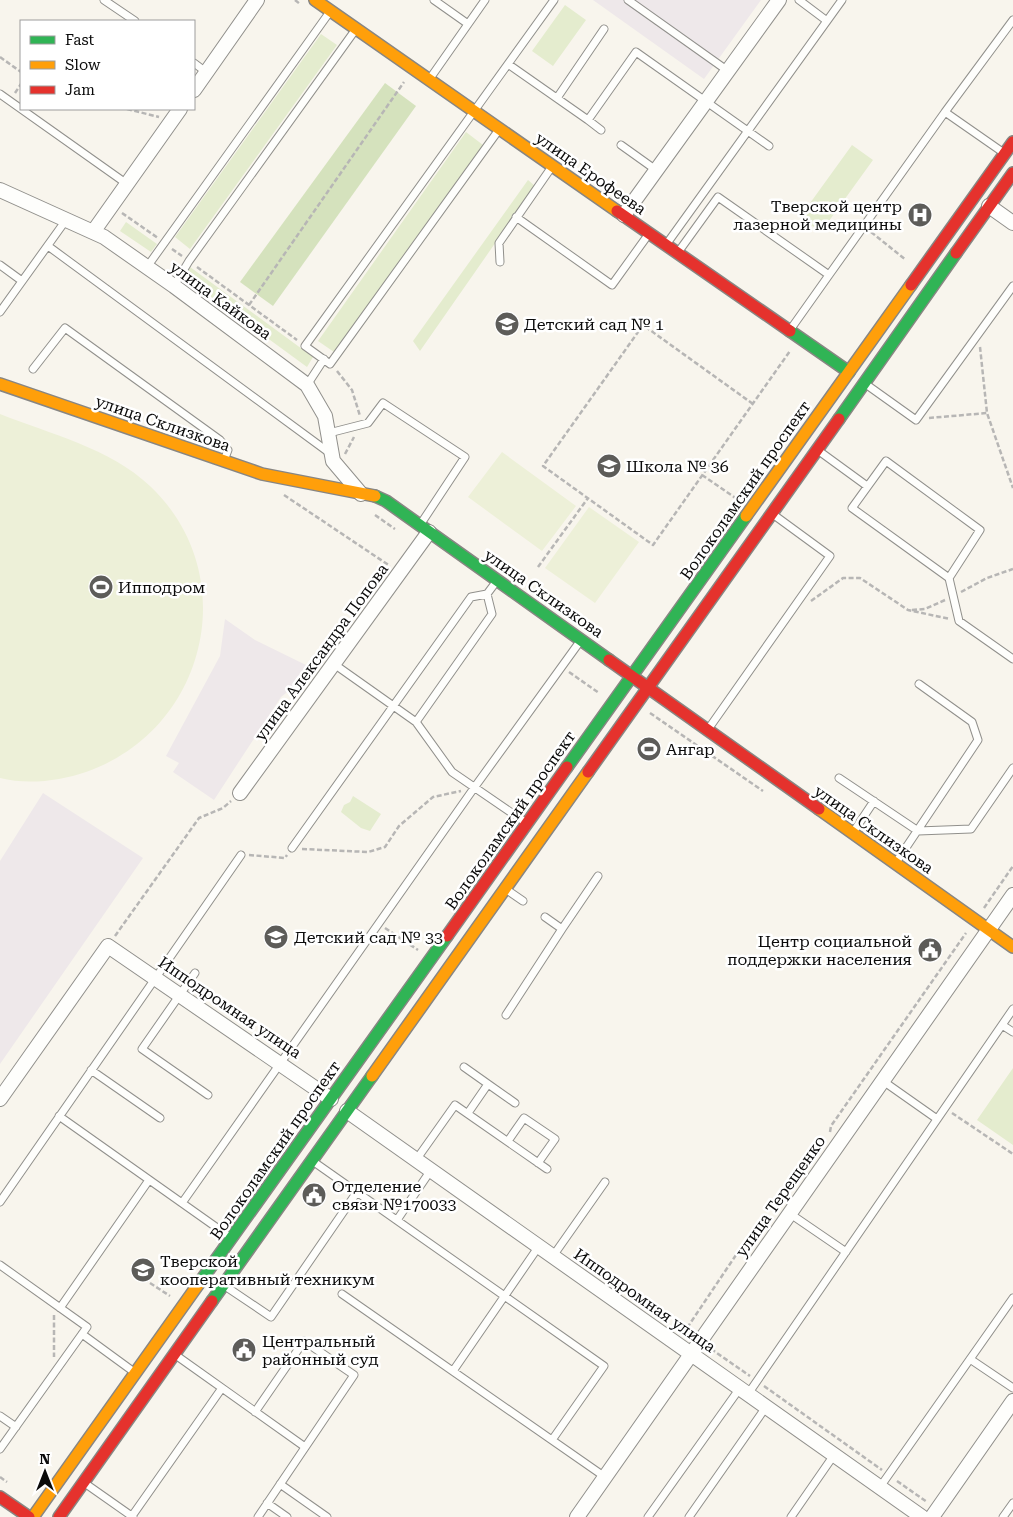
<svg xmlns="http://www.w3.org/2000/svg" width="1013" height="1517" font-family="'Roboto Serif',serif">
<rect width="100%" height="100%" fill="#f8f5ed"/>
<path fill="#eee8ea" d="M593,0H761L704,79Z
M225,619L255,640L308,666L301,681L281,697L214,800L173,772L179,763L166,756L220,656Z
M43,793L143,858L0,1064V861Z"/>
<path fill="#e4ecce" d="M565,5L586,20L553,66L532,51Z
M321,34L337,45L190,249L175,237Z
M466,132L483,145L334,352L318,341Z
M852,145L873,160L821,232L800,217Z
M528,180L535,186L420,351L413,341Z
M126,222L157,244L151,252L120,231Z
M190,267L313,357L307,367L184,277Z
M353,796L381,814L370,831L361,828L341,812L344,805L350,802Z
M1013,1068V1145L977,1120Z"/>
<path fill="#d5e2bd" d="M385,83L416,106L273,306L240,282Z"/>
<path fill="#edf0d8" d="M0,414C50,434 110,448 150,486C244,575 207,730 86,772C60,781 27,785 0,778Z
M502,452L576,506L542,551L468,497Z
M589,507L639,542L595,603L545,568Z"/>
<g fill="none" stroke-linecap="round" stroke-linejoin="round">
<defs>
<path id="lane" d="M104,0L135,21
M434,0L468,24
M628,0L728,71
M799,0L827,21
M194,63L206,72
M508,64L588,120L636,52L769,146
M431,77L485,0
M0,94L127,184
M557,98L604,29
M945,112L1013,20
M588,120L601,130
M498,131L330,364L305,346L554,0
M621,145L656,170
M516,217L612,285L648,235
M668,242L842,0
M48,246L331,454
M679,251L718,197L829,275L790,330
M500,262L499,243L551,168
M0,265L22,281
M147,267L329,13
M829,275L945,112L1001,151
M174,286L189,261L356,29
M0,312L66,220
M33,369L65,328L220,440L228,450L225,458
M307,385L324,359
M867,385L916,420L1013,286
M329,433L368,423L383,403L465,457L420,525
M819,451L867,486
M949,578L852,508L886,461L980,530L949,578L959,621L1013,659
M334,664L416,722L452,772L525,822
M416,722L492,614L487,594
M709,728L830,556L774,515
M839,778L918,831L971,829L1013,768
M854,831L874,801
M292,848L471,597L487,594L496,582
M897,861L978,740L972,722L919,684
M507,890L523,901
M545,917L562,929L598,876
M195,973L142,1049L208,1095
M506,1015L562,929
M1002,1025L1013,1032
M464,1067L488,1084L468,1113
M91,1070L160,1118
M883,1081L937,1119
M488,1084L515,1103
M59,1116L230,1237
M508,1141L524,1118L555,1139L538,1163
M416,1160L455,1105L547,1169
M314,1162L604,1366L552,1440
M0,1202L241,855
M182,1203L474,788L581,640
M789,1213L846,1252
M397,1220L431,1170
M553,1256L605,1182
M0,1265L87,1327L0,1449
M225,1286L271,1317L357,1192
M342,1294L605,1477
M60,1308L149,1180
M82,1334L134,1372
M177,1356L305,1447
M970,1359L1013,1388
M453,1371L539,1246
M748,1394L1013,1009
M255,1412L304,1341L354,1375L258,1517
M0,1416L16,1427
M86,1484L133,1517
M280,1484L327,1517
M880,1487L1013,1298
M267,1503L287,1517
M132,1516L222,1388
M648,1517L740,1388
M689,1517L766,1407
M791,1517L834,1455
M1003,1517L1013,1503"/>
<path id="street" d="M194,90L257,0
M0,190L104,237L174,286L307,385L325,416L333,461L361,494
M989,206L1013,223
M624,215L779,0
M93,232L180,109
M240,793L429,532
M0,1099L108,946L331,1099
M347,1111L922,1517
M577,1517L1013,895
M932,1517L1013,1401"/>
<path id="fast" d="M790,331L849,372
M839,419L956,253
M375,496L386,501L609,660
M567,767L746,516
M200,1282L447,936
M212,1301L372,1076"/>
<path id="slow" d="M315,0L617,211
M0,384L262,474L375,496
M746,516L911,285
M819,809L1013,947
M372,1076L588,772
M33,1517L200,1282"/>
<path id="jam" d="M617,211L790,331
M956,253L1013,173
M911,285L1013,142
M609,660L819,809
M588,772L839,419
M447,936L567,767
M0,1497L29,1517
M59,1517L212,1301"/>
</defs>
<use href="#lane" stroke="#91908c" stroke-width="9"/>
<use href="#street" stroke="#91908c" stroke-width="16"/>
<use href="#fast" stroke="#888683" stroke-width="14"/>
<use href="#slow" stroke="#888683" stroke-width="14"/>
<use href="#jam" stroke="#888683" stroke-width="14"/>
<path stroke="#b7b6b5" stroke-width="2.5" stroke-dasharray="5 2.5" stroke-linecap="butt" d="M295,0L300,4
M0,57L21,72
M15,93L21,84
M127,109L159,117
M122,213L158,238
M871,232L906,260
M172,249L182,256
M197,267L297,340
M249,305L404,82
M980,347L987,413L1013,488
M337,371L352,390L360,416
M753,404L643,325L543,466L653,545L790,351
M929,418L987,413
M345,454L354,437
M702,475L737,499
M284,495L390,566
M375,515L395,529
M538,567L588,498
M961,592L987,578L1013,569
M811,601L843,578H860L908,610L950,619
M912,610L925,609L945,600
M569,672L599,693
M650,713L763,791
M302,849L368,852L385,847L399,826L433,797L461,791
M249,855L285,858L287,855
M984,908L1013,866
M385,928L418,950
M115,936L199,818L223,808L231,801
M952,1113L1013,1154
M830,1132L831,1126L966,933
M150,1283L170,1296
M54,1315V1357
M683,1334L742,1246L762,1229
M711,1349L750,1376
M764,1386L882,1470
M0,1477L7,1482
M897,1481L927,1502"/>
<use href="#lane" stroke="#fefefc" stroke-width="7"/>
<use href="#street" stroke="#fefefc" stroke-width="14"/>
<use href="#fast" stroke="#30b455" stroke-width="11"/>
<use href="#slow" stroke="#ff9f0a" stroke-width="11"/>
<use href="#jam" stroke="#e5322d" stroke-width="11"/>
</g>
<defs>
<symbol id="hospital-disc" viewBox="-11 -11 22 22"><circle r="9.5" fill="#5d5c59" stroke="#fff"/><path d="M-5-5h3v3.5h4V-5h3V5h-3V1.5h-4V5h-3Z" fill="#fff"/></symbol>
<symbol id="school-disc" viewBox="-11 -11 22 22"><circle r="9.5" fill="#5d5c59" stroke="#fff"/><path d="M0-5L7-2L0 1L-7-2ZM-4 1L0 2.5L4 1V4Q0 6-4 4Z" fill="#fff"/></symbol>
<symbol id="stadium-disc" viewBox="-11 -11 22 22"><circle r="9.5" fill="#5d5c59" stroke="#fff"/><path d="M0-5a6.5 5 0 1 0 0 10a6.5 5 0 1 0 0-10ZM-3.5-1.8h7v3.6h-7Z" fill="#fff"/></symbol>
<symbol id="civic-disc" viewBox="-11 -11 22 22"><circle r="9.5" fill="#5d5c59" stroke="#fff"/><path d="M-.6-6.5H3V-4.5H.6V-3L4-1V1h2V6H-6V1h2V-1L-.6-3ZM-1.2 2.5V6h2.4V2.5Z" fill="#fff"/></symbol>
<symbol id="university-disc" viewBox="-11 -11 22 22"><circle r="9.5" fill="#5d5c59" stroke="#fff"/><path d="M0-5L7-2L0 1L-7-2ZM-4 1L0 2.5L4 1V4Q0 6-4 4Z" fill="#fff"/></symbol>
</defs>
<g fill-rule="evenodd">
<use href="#hospital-disc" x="906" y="201" width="28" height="28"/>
<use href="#school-disc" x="493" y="310" width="28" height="28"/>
<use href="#school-disc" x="595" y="452" width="28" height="28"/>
<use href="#stadium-disc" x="87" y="573" width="28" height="28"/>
<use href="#stadium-disc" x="635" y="735" width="28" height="28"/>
<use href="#school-disc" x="262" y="923" width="28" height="28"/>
<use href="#civic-disc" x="916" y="936" width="28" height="28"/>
<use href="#civic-disc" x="300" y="1181" width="28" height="28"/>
<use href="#university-disc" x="129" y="1256" width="28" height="28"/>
<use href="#civic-disc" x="230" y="1336" width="28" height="28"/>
</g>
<g text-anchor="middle" stroke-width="5" stroke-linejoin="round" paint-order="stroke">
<g font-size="16" fill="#0a0a0a" stroke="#fff">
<text transform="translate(591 173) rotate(35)" y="6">улица Ерофеева</text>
<text transform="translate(221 300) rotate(36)" y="6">улица Кайкова</text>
<text transform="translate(163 423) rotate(19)" y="6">улица Склизкова</text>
<text transform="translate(745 490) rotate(-55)" y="6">Волоколамский проспект</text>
<text transform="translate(544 593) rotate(35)" y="6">улица Склизкова</text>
<text transform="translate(321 652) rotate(-54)" y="6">улица Александра Попова</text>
<text transform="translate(510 820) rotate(-55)" y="6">Волоколамский проспект</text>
<text transform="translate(874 829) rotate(35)" y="6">улица Склизкова</text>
<text transform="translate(230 1007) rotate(34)" y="6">Ипподромная улица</text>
<text transform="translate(275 1150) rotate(-55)" y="6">Волоколамский проспект</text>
<text transform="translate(780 1196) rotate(-55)" y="6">улица Терещенко</text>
<text transform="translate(645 1300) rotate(35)" y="6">Ипподромная улица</text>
</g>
<g font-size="16" fill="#0a0a0a" stroke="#fff" text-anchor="start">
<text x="902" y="212" text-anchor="end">Тверской центр<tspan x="902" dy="18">лазерной медицины</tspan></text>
<text x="524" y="330">Детский сад № 1</text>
<text x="626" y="472">Школа № 36</text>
<text x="118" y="593">Ипподром</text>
<text x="666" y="755">Ангар</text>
<text x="294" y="943">Детский сад № 33</text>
<text x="912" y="947" text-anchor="end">Центр социальной<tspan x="912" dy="18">поддержки населения</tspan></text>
<text x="332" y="1192">Отделение<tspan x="332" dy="18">связи №170033</tspan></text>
<text x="160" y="1267">Тверской<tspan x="160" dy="18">кооперативный техникум</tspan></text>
<text x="262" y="1347">Центральный<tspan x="262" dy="18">районный суд</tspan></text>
</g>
</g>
<rect x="20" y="20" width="175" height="90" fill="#ffffff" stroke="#9d9d9d"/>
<rect x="30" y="36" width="25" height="8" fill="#30b455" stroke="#9d9d9d"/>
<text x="65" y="45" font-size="15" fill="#0a0a0a">Fast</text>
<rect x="30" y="61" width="25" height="8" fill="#ff9f0a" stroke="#9d9d9d"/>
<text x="65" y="70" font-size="15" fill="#0a0a0a">Slow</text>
<rect x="30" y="86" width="25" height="8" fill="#e5322d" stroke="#9d9d9d"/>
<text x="65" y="95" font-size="15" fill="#0a0a0a">Jam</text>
<g transform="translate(45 1472)" stroke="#ffffff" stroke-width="4" paint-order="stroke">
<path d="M0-4L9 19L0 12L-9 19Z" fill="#0a0a0a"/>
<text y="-8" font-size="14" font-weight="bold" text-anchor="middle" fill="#0a0a0a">N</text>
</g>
</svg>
